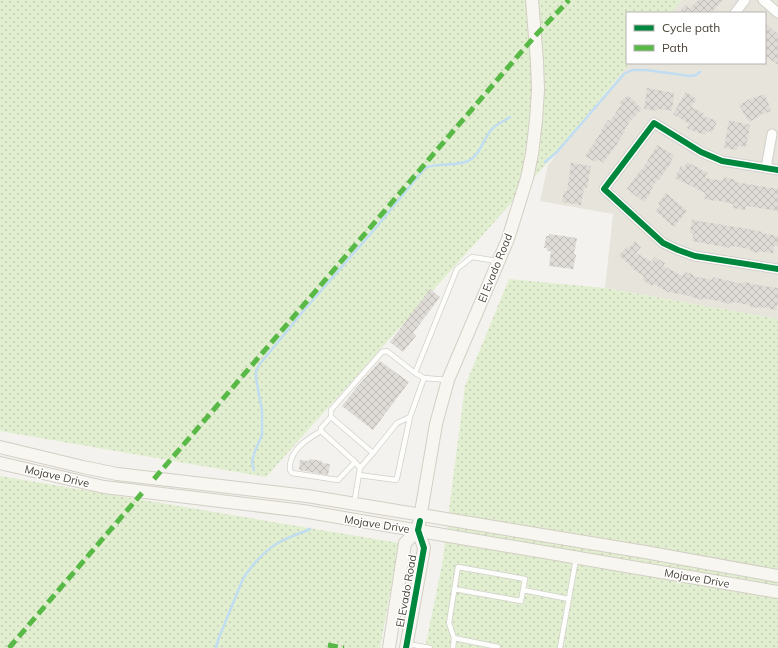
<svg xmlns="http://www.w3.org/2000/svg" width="778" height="648" font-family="Mulish,sans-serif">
<defs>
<pattern id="grass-dots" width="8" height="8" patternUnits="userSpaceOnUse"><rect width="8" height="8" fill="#e1eecf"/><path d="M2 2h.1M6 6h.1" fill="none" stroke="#c3cdb2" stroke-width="1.8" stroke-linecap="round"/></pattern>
<pattern id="building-cross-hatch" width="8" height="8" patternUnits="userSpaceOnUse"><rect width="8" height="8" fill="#dedbd6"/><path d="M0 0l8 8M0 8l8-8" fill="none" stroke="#c0bdb8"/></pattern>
</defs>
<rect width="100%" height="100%" fill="#f4f2ee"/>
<path fill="#e7e4dc" d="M682,0H778V319L605,288L613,214L540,201L548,165L630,63H765V13H671Z"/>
<path fill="url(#grass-dots)" d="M0,0H682L671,13H627V63H630L556,153L266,477L0,431Z
M509,279L605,288L778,319V648H425L442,565L465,386Z
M0,476L399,543L380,648H0Z"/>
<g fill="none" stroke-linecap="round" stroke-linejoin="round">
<path stroke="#c0ddf1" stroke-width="2.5" d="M545,162L556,153L624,74L632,70H646L690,76L696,75L700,72
M254,470L252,462L255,451L262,435V411L256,378V371L259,365L305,309L373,231L425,168C439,162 454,167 468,161C480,156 483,139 492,129C497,124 504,121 510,117
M216,648L218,640L242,581C249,568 265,550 278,543C288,537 299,534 310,529"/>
</g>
<path fill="url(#building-cross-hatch)" d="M698,0H723L711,13H679L685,5L690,9Z
M765,23L778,34V65L765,55Z
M647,88L674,93L672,111L658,109L657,111L644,109Z
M686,92L697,99L691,107L704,113L703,116L717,121L712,133L707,131L705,135L695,131V132L687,128L689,124L673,114Z
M765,94L771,111L760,115V116L749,122L739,105L750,99Z
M628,95L642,109L630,121L624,130L625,131L615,147L603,163L598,159L595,162L585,156L602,131L601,130L608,120L610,121L621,105L619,103Z
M729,120L750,125L746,147L738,146L737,150L724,148Z
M657,145L674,155L671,161L672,162L659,180L658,179L650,191L651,192L644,202L627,189L641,169L642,170Z
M687,162L708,173L705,178L723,181L724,177L736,180L735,182L778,189V211L746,206L745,210L733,208V204L716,200V201L704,199L705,193L675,178L681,166L684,168Z
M571,163L591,166L587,188H584L581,205L562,202L564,191H567Z
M666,193L687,211L674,227L655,211L660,205L658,203Z
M692,220L748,229L762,232V233L778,236V246H774L773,253L759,251V253L750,251V249L730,246V248L692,241L693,234L690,233Z
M549,234L577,238L574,254L576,255L573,269L549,266L551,251H547V248H544L546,236H549Z
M635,241L641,247L636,253L652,262L654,257L665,263L663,266L683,276L684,272L693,274V276L712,280L713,277L742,284V282L751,283V284L778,288V301L776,310L762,307V308L750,307V305L732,302V304L720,302V301L703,298V300L691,297V296L668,292L653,284L652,286L642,280L644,276L631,268L632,267L619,256L627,246L629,248Z
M430,289L440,297L413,333L416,336L403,352L390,342Z
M380,361L409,382L373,430L342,406L357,387Z
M309,459L322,461V463L330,464L328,475L299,470L300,460L309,461Z"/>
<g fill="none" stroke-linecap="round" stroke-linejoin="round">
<defs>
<path id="lane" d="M448,380L424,378L415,373L457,269L472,257L497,261
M331,417V410L382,352L387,351L415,373
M410,417L424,378
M321,431C308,439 292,448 290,465C290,469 289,470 292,473L338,480L355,462
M360,468L373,453
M354,504L360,468L355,462L321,431V428L331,417L373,453L397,423L410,417L397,478L396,480L359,475
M523,590L569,599
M454,638L498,647
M408,644L430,648
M453,648L454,638L449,623L458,567L525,579L521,601L454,589
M560,648L576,559"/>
<path id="street" d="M763,0L778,13
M735,13L745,0
M766,168L772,134
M778,170L722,161L701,152L654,123L604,189L663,243L678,250L695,256L778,269"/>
<path id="secondary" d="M0,447L83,467L117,474L307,496L645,552L778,576
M0,463L104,487L121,489L303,511L778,592
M389,648L405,543L418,530
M406,648L424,548L418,530L436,424L448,380L508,239L527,178L532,154L536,120L538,90L537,61L532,0"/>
</defs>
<use href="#lane" stroke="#d2d0cb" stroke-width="6"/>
<use href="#street" stroke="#d2d0cb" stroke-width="11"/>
<use href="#secondary" stroke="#d3cfc5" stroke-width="14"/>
<use href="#lane" stroke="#fdfdfc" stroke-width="4.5"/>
<use href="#street" stroke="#fdfdfc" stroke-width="9"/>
<use href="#secondary" stroke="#f7f6f1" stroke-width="12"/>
<path stroke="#58b947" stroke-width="5" stroke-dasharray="10 5" stroke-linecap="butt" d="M154,479L535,36L569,0
M328,645L344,648
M9,648L142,493"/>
<defs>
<path id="cycleway" d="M778,170L722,161L701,152L654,123L604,189L663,243L678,250L695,256L778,269
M406,648L424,548L418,530L420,521"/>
</defs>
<use href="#cycleway" stroke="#fff" stroke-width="8"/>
<use href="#cycleway" stroke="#00873e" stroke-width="6"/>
</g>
<g text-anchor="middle" stroke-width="3" stroke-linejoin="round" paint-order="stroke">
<g font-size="11" fill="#4b4439" stroke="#fff">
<text transform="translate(495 268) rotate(-68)" y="4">El Evado Road</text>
<text transform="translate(57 476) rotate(13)" y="4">Mojave Drive</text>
<text transform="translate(377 524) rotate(9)" y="4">Mojave Drive</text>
<text transform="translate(697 578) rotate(10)" y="4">Mojave Drive</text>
<text transform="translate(406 591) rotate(-80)" y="4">El Evado Road</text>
</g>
</g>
<rect x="626" y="12" width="140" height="52" fill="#ffffff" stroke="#b7b4b0"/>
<rect x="634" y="25" width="20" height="6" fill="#00873e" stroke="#b7b4b0"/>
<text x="662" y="32" font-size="12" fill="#4b4439">Cycle path</text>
<rect x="634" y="45" width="20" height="6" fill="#58b947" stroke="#b7b4b0"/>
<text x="662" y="52" font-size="12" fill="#4b4439">Path</text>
</svg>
